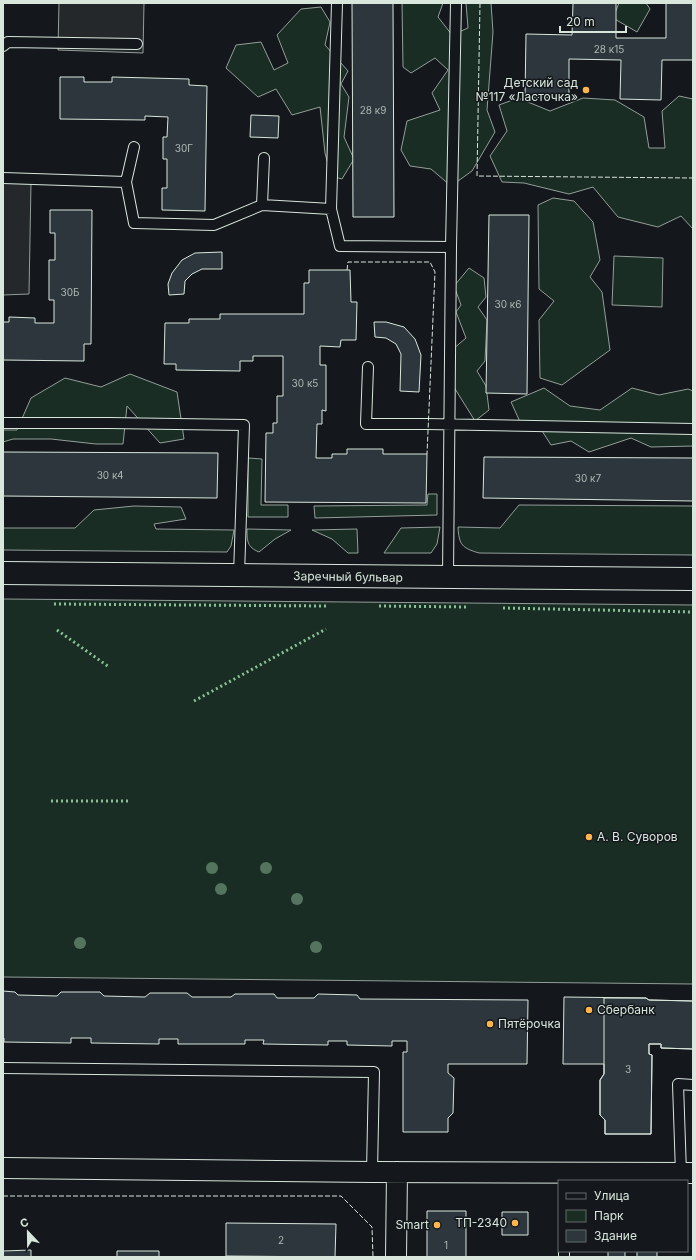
<svg xmlns="http://www.w3.org/2000/svg" width="696" height="1260" font-family="Inter,sans-serif">
<rect width="100%" height="100%" fill="#14181c"/>
<path fill="#1a2d24" stroke="#939e99" d="M402,3H443L438,17L452,35L468,28L466,3H491L493,32L487,110L495,132L472,171L451,186L431,169L410,166L401,150L407,121L440,110L432,93L448,70L435,58L411,73L403,67Z
M619,3H646L650,9L637,32L613,18Z
M321,7L330,22L325,45L348,71L341,84L349,97L344,137L354,159L342,179L331,176L325,153L320,107L292,115L276,89L258,97L226,68L236,45L261,42L274,70L288,63L277,35L301,9Z
M679,96L693,99V229L681,216L658,227L618,217L593,187L569,194L524,183L502,182L490,156L507,131L499,105L518,98L550,111L583,98L615,100L644,117L649,148H665L662,111Z
M553,198L574,201L593,222L600,260L590,277L602,292L610,350L562,385L540,378L539,320L554,301L539,289L538,205Z
M614,256L663,258L662,307L612,305Z
M469,268L484,278L486,297L478,307L487,320L485,361L477,371L486,386L489,410L475,421L447,376L453,349L466,338L456,312L461,305L454,286Z
M130,374L177,392L184,439L160,443L127,406L123,444H96L51,439H13L3,442V430H17L31,398L65,378L101,387Z
M544,388L570,406L600,410L632,388L659,395L688,389L693,391V446L651,447L631,438L589,452L571,441L551,445L537,423L521,424L511,402Z
M248,458L262,459L261,505H288V517H248Z
M428,494H437V515L315,518L314,506L427,505Z
M519,505L693,506V555L479,553C462,548 459,545 458,527L500,528Z
M134,506L181,507L186,519L154,524L156,529L234,530L231,546L227,552L3,550V528H75L94,510Z
M440,527L437,544L431,553H384L401,528Z
M247,529L291,530L275,539L259,552C247,547 247,541 247,529Z
M357,529L358,553H348L332,539L312,530Z
M3,599L693,605V984L3,977Z"/>
<path fill="#24282b" stroke="#939e99" d="M59,3H144L143,53L58,50Z
M3,180L31,182L29,294L3,295Z"/>
<path fill="#2c363c" stroke="#d8e6dc" d="M352,3H393L394,217H353Z
M573,3H616V38H666V3H693V60H662L661,100L620,99L621,60L569,59V98L525,97L526,34L572,35Z
M60,77H84V82H112V77L189,79V85L207,86L205,211L162,210V188H167V159H163V137H167L168,117L145,116V120L60,119Z
M251,115L279,116L278,138L250,137Z
M50,210H92L91,344H84V361L3,360V322H9V317L35,318V323H54V300H49V260H55V233H50Z
M489,215H529L527,394L486,393Z
M222,252V269H202L192,274L185,281L184,294L169,295L168,284L172,273L182,260L195,253Z
M309,270H350L351,302H357L356,340H341L340,347L320,346V365H326V411L322,410V424H317L316,458H332V454H347V449H383V454H427L426,503L265,502L266,433H273V423H277V396H283V356H253V361H240V371L176,370V364H164L165,323H189V319H220V314H304V283H309Z
M374,322H386L404,327L415,339L421,355L419,392L400,391L401,354L396,344L386,338L375,337Z
M3,452L218,453L217,498L3,496Z
M484,457L693,458V501L483,498Z
M3,991L15,992L18,995L57,996L61,992H100L104,996L145,997L150,993H187L192,997H231L235,994H274L277,998H314L318,994L357,995L360,999L528,1000L527,1064H448V1073L454,1078L453,1113L448,1118V1132H403V1052H407V1041H392V1046L347,1045V1041H328V1045L263,1044L264,1040H245V1044H178V1039H159V1044L91,1043V1038H71V1043L4,1042V1038H3Z
M564,997L646,998L649,1000L693,1001V1049L661,1048V1044H649V1054L652,1055L651,1134H605V1120L600,1115V1080L604,1074V1064H563Z
M604,998H646L649,1000L693,1001V1049L661,1048V1044H649V1054L652,1055L651,1134H605V1120L600,1115V1080L604,1074Z
M427,1211H466V1257H427Z
M502,1212H528V1235H502Z
M226,1223L336,1224L335,1257L226,1256Z
M31,1250V1257H3V1251Z
M117,1251H159V1257H117Z
M608,1251H625V1257H608Z
M637,1251H657V1257H637Z"/>
<g fill="none" stroke-linecap="round" stroke-linejoin="round">
<defs>
<path id="service" d="M3,46L8,42L137,44
M3,178L126,182L134,223L214,225L262,205L331,209L340,246L451,247
M126,182L134,147
M262,205L264,158
M331,209L337,3
M368,367L366,424H427L693,429
M3,423H109L244,425L239,575
M448,577L451,247L456,3
M3,1068L374,1072L372,1172
M681,1173L678,1084L693,1085
M564,1251V1257"/>
<path id="minor" d="M3,1168L372,1172L693,1173
M396,1257L397,1172"/>
<path id="tertiary" d="M3,573L693,579"/>
</defs>
<use href="#service" stroke="#d8e6dc" stroke-width="12"/>
<use href="#minor" stroke="#d8e6dc" stroke-width="22"/>
<use href="#tertiary" stroke="#d8e6dc" stroke-width="24"/>
<use href="#service" stroke="#14181c" stroke-width="10"/>
<use href="#minor" stroke="#14181c" stroke-width="20"/>
<use href="#tertiary" stroke="#14181c" stroke-width="22"/>
<path stroke="#8ac095" stroke-width="3" stroke-dasharray="2 3" stroke-linecap="butt" d="M54,604L326,606
M379,606L469,607
M503,608L693,612
M3,620H4
M57,630L109,667
M194,701L326,629
M51,801H130"/>
<path stroke="#d8e6dc" stroke-width="1" stroke-dasharray="5 2" stroke-linecap="butt" d="M480,3L477,176L693,178
M347,270L348,262H430L435,272L427,454
M3,1196H341L372,1227L373,1257"/>
</g>
<g fill="#55745f">
<circle cx="212" cy="868" r="6"/>
<circle cx="266" cy="868" r="6"/>
<circle cx="221" cy="889" r="6"/>
<circle cx="297" cy="899" r="6"/>
<circle cx="80" cy="943" r="6"/>
<circle cx="316" cy="947" r="6"/>
</g>
<g fill="#ffb74d" stroke="#14181c" stroke-width="1.5">
<circle cx="586" cy="90" r="4"/>
<circle cx="589" cy="837" r="4"/>
<circle cx="589" cy="1010" r="4"/>
<circle cx="490" cy="1024" r="4"/>
<circle cx="515" cy="1223" r="4"/>
<circle cx="437" cy="1225" r="4"/>
</g>
<g text-anchor="middle" stroke-width="3" stroke-linejoin="round" paint-order="stroke">
<g font-size="10" fill="#adbab4">
<text x="609" y="53">28 к15</text>
<text x="373" y="114">28 к9</text>
<text x="184" y="152">30Г</text>
<text x="70" y="296">30Б</text>
<text x="508" y="308">30 к6</text>
<text x="305" y="387">30 к5</text>
<text x="110" y="479">30 к4</text>
<text x="588" y="482">30 к7</text>
<text x="628" y="1073">3</text>
<text x="281" y="1244">2</text>
<text x="446" y="1249">1</text>
</g>
<g font-size="12" fill="#d8e6dc" stroke="#14181c" text-anchor="end">
<text x="578" y="87">Детский сад<tspan x="578" dy="14">№117 «Ласточка»</tspan></text>
<text x="597" y="841" text-anchor="start">А. В. Суворов</text>
<text x="597" y="1014" text-anchor="start">Сбербанк</text>
<text x="498" y="1028" text-anchor="start">Пятёрочка</text>
<text x="507" y="1227">ТП-2340</text>
<text x="429" y="1229">Smart</text>
</g>
<g font-size="12" fill="#d8e6dc" stroke="#14181c">
<text transform="translate(348 577) rotate(1)" y="4">Заречный бульвар</text>
</g>
</g>
<rect width="696" height="1260" fill="none" stroke="#d8e6dc" stroke-width="8"/>
<rect x="558" y="1180" width="130" height="72" fill="#14181c" stroke="#626a69"/>
<rect x="566" y="1193" width="20" height="6" fill="#14181c" stroke="#626a69"/>
<text x="594" y="1200" font-size="12" fill="#d8e6dc">Улица</text>
<rect x="566" y="1210" width="20" height="12" fill="#1a2d24" stroke="#626a69"/>
<text x="594" y="1220" font-size="12" fill="#d8e6dc">Парк</text>
<rect x="566" y="1230" width="20" height="12" fill="#2c363c" stroke="#626a69"/>
<text x="594" y="1240" font-size="12" fill="#d8e6dc">Здание</text>
<g transform="translate(28 1232) rotate(338)" stroke="#14181c" stroke-width="3" paint-order="stroke">
<path d="M0-3L7 15L0 10L-7 15Z" fill="#d8e6dc"/>
<text y="-6" font-size="11" font-weight="bold" text-anchor="middle" fill="#d8e6dc">С</text>
</g>
<path d="M560 26v6h66v-6" fill="none" stroke="#d8e6dc" stroke-width="2"/>
<text x="566" y="26" font-size="12" fill="#d8e6dc" stroke="#14181c" stroke-width="3" paint-order="stroke">20 m</text>
</svg>
